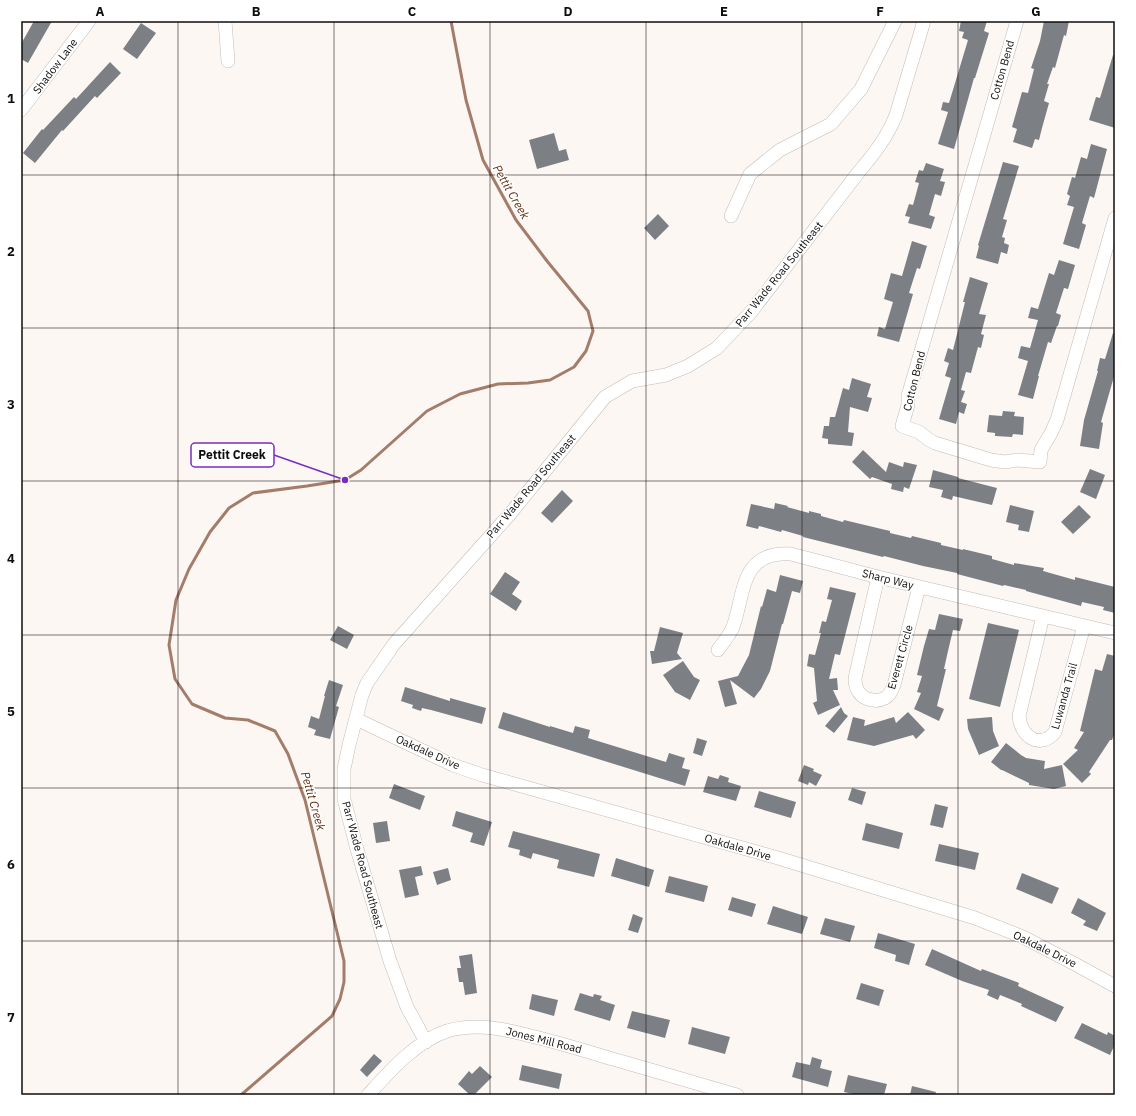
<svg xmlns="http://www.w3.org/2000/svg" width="1136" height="1116" font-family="'IBM Plex Sans',sans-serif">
<rect width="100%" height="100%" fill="#fdf7f4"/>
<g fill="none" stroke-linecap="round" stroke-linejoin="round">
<path stroke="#a37d6a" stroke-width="3" d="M241,1095L332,1016L340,999L344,982V961L305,800L288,754L275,731L248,720L225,718L192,704L175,679L169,645L176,600L189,569L210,532L229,508L253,493L307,486L345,480L361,470L427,411L460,394L498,384L528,383L550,380L574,367L586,351L593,331L588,311L547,261L516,220L483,160L466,100L454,37L451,21"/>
</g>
<path fill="#7c8084" d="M34,21H52L28,63L21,59V44Z
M961,21H987L984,31L989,33L975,78H974L954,149L938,144L948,112L941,110L943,102L949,103L968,40L962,38L964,32L959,31Z
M1044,21H1069L1066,36L1064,35L1055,68L1053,67L1047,84H1049L1044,101L1049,103L1042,128L1039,140L1035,139L1032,148L1013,142L1017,129L1012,127L1022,92L1028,93L1034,69L1031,68L1040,41Z
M141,23L156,33L137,59L123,49Z
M1113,55H1115V128L1089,120L1096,97L1100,98Z
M110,62L121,73L97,98L95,96L63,131L62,130L35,163L23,153L42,129L43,130L74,97L76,99Z
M554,133L559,151L566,149L569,160L537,169L529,140Z
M1091,144L1107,149L1094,198L1090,196L1082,223L1086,225L1079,249L1063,244L1074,207L1067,205L1070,196L1067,194L1072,177L1075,178L1081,157L1087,159Z
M1003,162L1019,166L1003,219L1007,220L1002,237L1005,238L1004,243L1009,245L1007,254L1001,252L998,264L976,258L979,246L978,245Z
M926,163L944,169L940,181L945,182L941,196L935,194L929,215L935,217L931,229L908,223L910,217L905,216L909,204L913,205L919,183L915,182L919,170L923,171Z
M658,214L669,226L655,240L644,228Z
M912,241L927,246L920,269L917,268L909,293L913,294L899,342L877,336L879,327L885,329L893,302L884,299L891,273L902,276Z
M1059,260L1075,265L1068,289L1064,288L1056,313L1061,315L1058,326H1057L1051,343L1048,342L1038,376H1039L1033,399L1018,395L1028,361L1018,358L1021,346L1030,348L1038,320L1028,318L1031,307L1038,309L1049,273L1054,275Z
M970,277L988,283L979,314L986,315L981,334L984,335L981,348L978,347L971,373L966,372L961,390L965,391L961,402L967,404L964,414L959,412L956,424L939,419L951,378L945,376L949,363L944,361L948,348L953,350L965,302H963Z
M1113,333H1115V373L1101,422L1103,423L1099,449L1080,446L1084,420L1098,371H1097L1100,358L1105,359Z
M852,378L871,384L867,397L872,398L868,412L850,407L848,432L854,433L852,446L828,444V439L822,438L824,426H829L830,417H835L843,388L849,390Z
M1003,411L1015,412L1014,416L1024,417L1023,435L1013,434L1012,437L995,436V433L987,432L989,415L1002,416Z
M863,450L886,472L889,462L903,467L904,462L917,465L909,489L904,487L903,492L891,489L892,484L872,477L870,479L852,462Z
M1090,469L1105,475L1096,499L1080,492Z
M933,470L958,477V478L997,488L992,505L953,496L952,500L941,497L943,490L929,487Z
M562,490L573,501L552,523L541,513Z
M775,503L788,506L787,507L809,513V511L821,514V516L843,522L844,520L890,531V533L911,538L912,536L941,543V545L963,550V549L992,556V559L1014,565V563L1044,568L1043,571L1075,580V577L1115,587V613L1103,610L1104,607L1082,602L1081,606L1026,591V590L1004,585L1003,586L957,574V573L923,566L884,556L883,557L803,537V536L782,530L781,532L759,526L758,529L746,526L751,504L774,509Z
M1010,505L1034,511L1029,532L1018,530L1019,525L1006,522Z
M1079,505L1091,517L1073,534L1061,522Z
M505,572L520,582L512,594L522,601L516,611L490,594Z
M780,575L803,581L800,593L792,591L783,624H782L770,671L761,689L754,698L730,680L737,704L725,707L718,681L738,676L749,655L761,606L762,607L767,589L776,592Z
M830,587L856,593L840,655L835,654L829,679L837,678L838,690H833L840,705L818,715L813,703L817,701L814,668L807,666L809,654L815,655L821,633H819L822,621L826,622L832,600L827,599Z
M939,614L963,619L960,631L953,630L948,651L944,669H946L937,706L944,709L939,721L914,709L921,693L917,692L922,676L917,675L924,646L929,629L935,630Z
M988,623L1019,630L1000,707L969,699Z
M338,626L354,635L347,649L330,640Z
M660,627L683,633L677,653L682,659L652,664L650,651H654Z
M1107,654L1115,656V732L1112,740H1110L1089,772L1091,774L1082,783L1063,764L1078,750L1074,748L1084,732L1080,731L1095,669L1102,671Z
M683,661L694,677L700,680L690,700L675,692L663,675Z
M329,680L343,685L336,706L339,707L330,739L314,735L316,730L308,727L311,716L319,719L325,696H324Z
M405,687L450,701V698L486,708L482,724L431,710L422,708L421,711L412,708L413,705L401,701Z
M841,707L844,713L848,716L834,733L825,726Z
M503,712L550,727V726L573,733L575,726L590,730L588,738L666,762L669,753L685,758L682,768L690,770L685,786L498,728Z
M908,712L925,730L916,739L913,735L874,746L847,740L853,717L865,720L864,726L894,717L896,723Z
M992,717L993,731L999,746L979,755L968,729L967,719Z
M697,738L707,741L702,756L693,753Z
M1006,743L1021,755L1026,758L1045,761L1044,769L1062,765L1066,786L1054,789L1029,785V783L1002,770H1001L991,762Z
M804,765L814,769L813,771L822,775L816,786L809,782L808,785L798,781Z
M720,775L729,778L728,782L741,786L736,801L703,792L708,776L718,779Z
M394,784L425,796L420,810L389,798Z
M852,788L866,792L862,805L848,800Z
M759,791L796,802L791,818L754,807Z
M935,804L948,807L943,828L930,825Z
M456,811L492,822L484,846L470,842L473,833L452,826Z
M387,821L390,841L376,843L373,823Z
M866,823L903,833L899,849L862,840Z
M513,831L600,854L594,877L557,868L559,860L533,853L531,859L519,855L520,850L508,847Z
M939,844L979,853L975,870L935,861Z
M616,858L654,870L649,887L611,876Z
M421,866L423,875L415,877L419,895L405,898L399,870Z
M448,868L451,880L437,885L433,872Z
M1022,873L1059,888L1052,904L1016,889Z
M669,876L708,886L704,902L665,892Z
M732,897L756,904L752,917L728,910Z
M1078,898L1106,913L1097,931L1083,925L1086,921L1071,913Z
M773,906L808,917L802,934L767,924Z
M633,914L643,918L638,933L628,930Z
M825,918L855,926L850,942L820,934Z
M878,933L915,944L909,965L895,961L896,955L874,948Z
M932,949L981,971L982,969L1019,983L1018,986L1064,1007L1056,1022L1021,1006L1022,1004L1000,995L998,1000L987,995L989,990L962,981L925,965Z
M472,954L477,993L465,995L463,982H459L457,968H461L459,956Z
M861,983L884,990L879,1006L856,999Z
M580,993L593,997L594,994L602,996L600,1000L615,1005L610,1021L574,1010Z
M532,994L558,1000L554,1016L529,1009Z
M632,1011L670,1020L665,1038L627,1028Z
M1082,1023L1107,1035L1108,1032L1115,1036V1044L1110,1055L1074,1038Z
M692,1027L730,1037L725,1054L688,1044Z
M374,1054L382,1061L367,1077L360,1070Z
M812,1057L822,1060L820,1068L832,1071L828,1087L792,1077L796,1062L810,1065Z
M522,1065L562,1074L559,1089L519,1080Z
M480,1066L492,1077L474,1095H470L458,1084L469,1071L472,1074Z
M848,1075L887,1084L884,1095H858L844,1092Z
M912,1086L936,1092L935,1095H910Z"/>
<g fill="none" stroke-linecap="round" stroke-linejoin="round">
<defs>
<path id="minor" d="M225,21L228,61
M1017,21L908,396V405L902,426L919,432L928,439L935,443L991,460L1005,462L1018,460L1040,462L1041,450L1051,433L1057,420L1115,218
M21,110L89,21
M731,216L750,174L780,150L831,124L861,89L895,21
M878,577L855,678C855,690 861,699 873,700C877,701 881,700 885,698C890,695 892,690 894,685L919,587
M1043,616L1019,716C1021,737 1040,750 1055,732L1084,626
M718,650C723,642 732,633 734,624C745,589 742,551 791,554L878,577L1115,633
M356,719L453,765L482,775L778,858L975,918L1023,937L1073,963L1115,986
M426,1042L407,1007L390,961L357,849L344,799V769L349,745L362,695L367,683L394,644L510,514L605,397L632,381L666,375L688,366L717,348L751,312L858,173C873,155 887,138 896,115L924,21
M368,1095C389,1072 416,1041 447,1031C478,1022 509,1030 539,1038C563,1044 586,1051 609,1058C652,1070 695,1083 737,1095"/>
</defs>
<use href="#minor" stroke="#c2bcb9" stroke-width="14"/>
<use href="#minor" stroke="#fff" stroke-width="13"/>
</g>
<path fill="none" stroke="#0f0d0c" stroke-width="1" stroke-opacity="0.55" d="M178,21V1095M334,21V1095M490,21V1095M646,21V1095M802,21V1095M958,21V1095M21,175H1115M21,328H1115M21,481H1115M21,635H1115M21,788H1115M21,941H1115"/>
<g text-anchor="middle" stroke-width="3" stroke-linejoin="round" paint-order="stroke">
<g font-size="11" fill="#0f0d0c" stroke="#fff">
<text transform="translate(55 66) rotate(-53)" y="4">Shadow Lane</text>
<text transform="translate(1002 70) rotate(-74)" y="4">Cotton Bend</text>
<text transform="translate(779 274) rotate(-51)" y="4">Parr Wade Road Southeast</text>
<text transform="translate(914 381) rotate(-76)" y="4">Cotton Bend</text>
<text transform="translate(531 486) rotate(-50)" y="4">Parr Wade Road Southeast</text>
<text transform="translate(888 579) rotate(14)" y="4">Sharp Way</text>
<text transform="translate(900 657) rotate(-74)" y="4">Everett Circle</text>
<text transform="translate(1064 696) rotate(-74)" y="4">Luwanda Trail</text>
<text transform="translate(428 752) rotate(24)" y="4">Oakdale Drive</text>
<text transform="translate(738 847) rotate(16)" y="4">Oakdale Drive</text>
<text transform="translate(363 865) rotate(75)" y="4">Parr Wade Road Southeast</text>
<text transform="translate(1045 949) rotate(26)" y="4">Oakdale Drive</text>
<text transform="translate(544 1040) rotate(14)" y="4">Jones Mill Road</text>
</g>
<g font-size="12" font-style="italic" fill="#5c2b0e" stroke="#fff">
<text transform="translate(511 192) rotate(60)" y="4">Pettit Creek</text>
<text transform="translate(313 801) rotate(74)" y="4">Pettit Creek</text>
</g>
</g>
<path fill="none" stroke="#7b2cbf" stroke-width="1.5" d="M345 480L274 455"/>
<circle fill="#7b2cbf" stroke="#fff" stroke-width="1.5" cx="345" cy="480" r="4"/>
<rect fill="#fff" stroke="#7b2cbf" stroke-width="1.5" x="191" y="443" width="83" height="24" rx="4"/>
<g font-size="12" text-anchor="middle" font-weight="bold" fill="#0f0d0c">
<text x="232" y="459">Pettit Creek</text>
</g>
<rect width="1136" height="1116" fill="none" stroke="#ffffff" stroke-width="44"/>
<rect x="22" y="22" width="1092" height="1072" fill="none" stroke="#0f0d0c" stroke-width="1.5"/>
<g font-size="13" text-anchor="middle" font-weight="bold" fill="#0f0d0c">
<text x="100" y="16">A</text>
<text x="256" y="16">B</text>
<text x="412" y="16">C</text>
<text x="568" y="16">D</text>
<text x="724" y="16">E</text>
<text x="880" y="16">F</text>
<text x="1036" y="16">G</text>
<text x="11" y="103">1</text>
<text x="11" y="256">2</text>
<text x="11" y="409">3</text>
<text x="11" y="563">4</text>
<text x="11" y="716">5</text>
<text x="11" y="869">6</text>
<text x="11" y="1022">7</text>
</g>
</svg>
